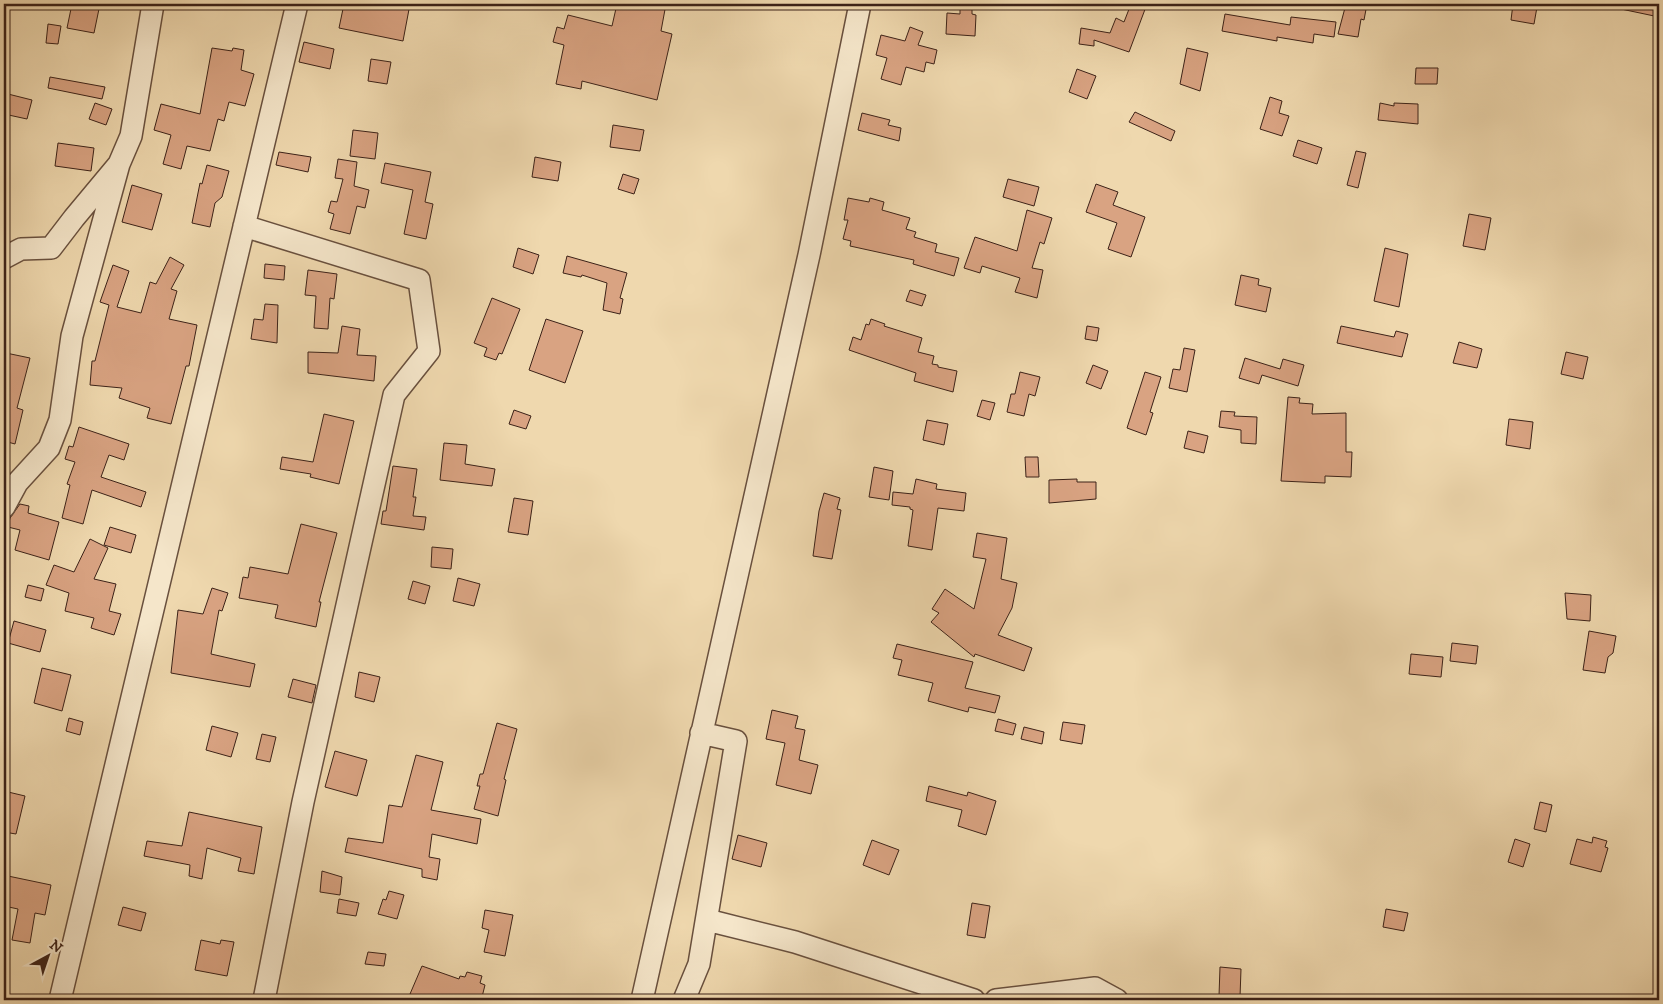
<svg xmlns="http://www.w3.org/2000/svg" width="1663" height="1004" font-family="'IM FELL DW Pica',serif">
<rect width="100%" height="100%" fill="#efd8ae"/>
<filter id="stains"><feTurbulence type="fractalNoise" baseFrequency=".004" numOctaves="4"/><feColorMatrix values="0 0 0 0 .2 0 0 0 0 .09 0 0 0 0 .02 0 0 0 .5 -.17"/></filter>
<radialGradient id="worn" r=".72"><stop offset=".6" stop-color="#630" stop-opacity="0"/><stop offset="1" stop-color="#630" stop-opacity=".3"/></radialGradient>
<path fill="#d9a382" stroke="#3c2218" d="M72,4H100L94,33L67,28Z
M344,4H410L403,41L339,28Z
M617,4H666L661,31L672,34L657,100L582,81L581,89L556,84L564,45L553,42L557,27L564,29L568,15L612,26Z
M960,4H972V14L976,15L975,36L946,34L947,13L960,14Z
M1131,4H1147L1129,52L1094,40V46L1079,44L1081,28L1110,33L1116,18L1124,22Z
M1346,4H1367L1364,20L1361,19L1358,37L1338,34Z
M1513,4L1537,7L1534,24L1511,20Z
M1621,4H1659V17L1621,9Z
M1225,14L1290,25L1291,17L1336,22L1334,37L1314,34L1313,43L1277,37V41L1222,31Z
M48,24L61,26L58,44L46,43Z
M910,27L923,32L918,45L937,50L934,64L926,62L924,72L906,67L901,85L881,79L887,58L876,55L881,35L905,41Z
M304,42L334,49L330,69L299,62Z
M212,48L232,51L233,48L244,50L241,70L254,74L245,106L229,102L224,121L218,119L210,151L187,146L181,169L163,164L171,135L154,130L161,104L200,114Z
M1187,48L1208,53L1200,91L1180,84Z
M371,59L391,62L387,84L368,81Z
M1416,68H1438L1437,84H1415Z
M1077,69L1096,76L1087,99L1069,92Z
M50,77L105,87L102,99L48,88Z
M4,93L32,100L27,119L4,114Z
M1270,97L1282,101L1279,113L1289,116L1282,136L1260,129Z
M95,103L112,109L106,125L89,119Z
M1380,103L1394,106V103L1418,104V124L1378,120Z
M1135,112L1175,131L1171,141L1129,122Z
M862,113L890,120L888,125L901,128L899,141L858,130Z
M613,125L644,130L640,151L610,147Z
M353,130L378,133L375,159L350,156Z
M1298,140L1322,148L1317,164L1293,156Z
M58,143L94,148L91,171L55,166Z
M1356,151L1366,153L1358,188L1347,185Z
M279,152L311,157L308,172L276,165Z
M535,157L561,162L558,181L532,177Z
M338,159L357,162L354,186L369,190L365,208L357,206L350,234L330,229L334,214L328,212L331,201L337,202L343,179L335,178Z
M385,163L431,172L425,202L433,204L426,239L404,234L413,190L381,183Z
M207,165L229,171L222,197L215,203L210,227L192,223L200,183L202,184Z
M623,174L639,179L634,194L618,189Z
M1008,179L1039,187L1034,206L1003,197Z
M1096,184L1118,192L1113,205L1145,217L1131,257L1108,249L1117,223L1086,212Z
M132,185L162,194L152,230L122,222Z
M848,198L869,202L870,198L884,202L882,210L910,218L906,229L916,232L914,237L937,244L935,252L959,258L954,276L913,264L914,260L850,246L851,241L843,239L848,220H844Z
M1027,210L1052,218L1044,244L1040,242L1032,268L1043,270L1037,298L1015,292L1020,278L982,266L980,273L964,268L975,237L1017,251Z
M1469,214L1491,218L1485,250L1463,246Z
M518,248L539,255L533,274L513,267Z
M1385,248L1408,254L1399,307L1374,301Z
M567,256L627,273L620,298L623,299L620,314L603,310L607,283L582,275L581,277L563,273Z
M170,257L184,265L171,289L177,291L169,319L197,325L189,366H186L171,424L147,418L150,408L119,398L122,388L90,385L92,361H95L109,305L100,302L113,265L129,271L117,307L141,313L150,282L156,284Z
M265,264L285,266L284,280L264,278Z
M308,270L337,274L334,299L330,298L328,329L314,328L316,296L305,295Z
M1241,275L1259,279L1258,285L1271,288L1266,312L1235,305Z
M910,290L926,295L922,306L906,301Z
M492,298L520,309L502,354L499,353L496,360L484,356L487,348L474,343Z
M265,304L278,305L277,343L251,339L254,319L263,320Z
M546,319L583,331L565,383L529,370Z
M871,319L885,324L884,326L922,338L918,352L934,356L932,364L938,365V367L957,371L953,392L914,381L916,373L849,350L853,337L861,340L866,324L869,325Z
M342,326L360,329L357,355L376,356L374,381L308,373V352L338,353Z
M1087,326L1099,328L1097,341L1085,339Z
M1341,326L1394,337L1396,331L1408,334L1402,357L1337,343Z
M1459,342L1482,349L1477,368L1453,363Z
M1184,348L1195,350L1187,392L1169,388L1173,369L1180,370Z
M1566,352L1588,357L1583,379L1561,374Z
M6,353L30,358L17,408L23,410L15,444L4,441Z
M1245,358L1280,369L1283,359L1304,365L1298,386L1262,375L1259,384L1239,378Z
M1093,365L1108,371L1101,389L1086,383Z
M1020,372L1040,377L1035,396L1029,394L1024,416L1007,412L1011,394H1015Z
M1145,372L1161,377L1150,412L1153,413L1146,435L1127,428Z
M1288,397L1300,398L1299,403L1313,404L1312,414L1346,413V452H1352L1351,477L1325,476V483L1281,481Z
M982,400L995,403L990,420L977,416Z
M514,410L531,416L526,429L509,424Z
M1221,411L1235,412L1234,416L1257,417L1256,444L1241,443V430L1219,427Z
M324,414L354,421L339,484L310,477L311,474L280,469L282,457L313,462Z
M1509,419L1533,422L1530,449L1506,445Z
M927,420L948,424L944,445L923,440Z
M79,427L129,444L124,460L109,455L101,477L146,492L141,507L92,490L83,524L62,518L70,485L67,484L75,462L65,459L69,446L73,447Z
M1188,431L1208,436L1204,453L1184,448Z
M444,443L467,445L465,464L495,469L492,486L440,480Z
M1025,457H1038L1039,477H1026Z
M393,466L417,469L413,497H416L413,516L426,517L424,530L381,524L383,511H386Z
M874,467L893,471L889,500L869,497Z
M916,479L937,484L936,489L966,493L964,511L938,508L932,550L908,546L913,510L910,509V507L892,505L893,492L913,494Z
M1077,479V482H1096V499L1049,503V480Z
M824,493L840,498L837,509L841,510L832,559L813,556L819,511Z
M514,498L533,501L528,535L508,532Z
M20,504L29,506L28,513L59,522L49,560L15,550L20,530L8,527L10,518Z
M301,524L337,533L319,602H321L316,627L275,618L278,605L239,598L243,577L248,578L250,567L288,574Z
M110,527L136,535L131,553L104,545Z
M977,533L1007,538L1001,579L1017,583L1012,608L998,635L1032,648L1024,671L975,654L974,657L931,622L939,613L932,609L945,589L974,609L986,559L973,557Z
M90,539L108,548L94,579L116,584L109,611L121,614L114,635L91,628L94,618L65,611L69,593L46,585L54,565L74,572Z
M432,547L453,549L451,569L431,567Z
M458,578L480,584L474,606L453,601Z
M413,581L430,586L425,604L408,599Z
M28,585L44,589L41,601L25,597Z
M212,588L228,593L222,611L219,610L211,654L255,664L250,687L171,673L178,610L203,614Z
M1565,593L1591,595L1590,621L1567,619Z
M14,621L46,630L40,652L8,643Z
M1589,631L1616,636L1613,653L1608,657L1605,673L1583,670Z
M1452,643L1478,646L1476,664L1450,661Z
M897,644L973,662L965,688L1000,696L995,713L969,707L968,712L928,701L933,683L898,675L902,660L893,658Z
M1411,654L1443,657L1441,677L1409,674Z
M42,668L71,675L62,711L34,703Z
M359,672L380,677L374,702L355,697Z
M293,679L316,685L312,703L288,697Z
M772,710L798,716L795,728L805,730L799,760L818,765L811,794L776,785L785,743L766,739Z
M69,718L83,722L80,735L66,731Z
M998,719L1016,724L1013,735L995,731Z
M1063,722L1085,725L1082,744L1060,740Z
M497,723L517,729L504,779L506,780L498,816L474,809L480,786H477L480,774H483Z
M212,726L238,733L231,757L206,750Z
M1024,727L1044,732L1042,744L1021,739Z
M262,734L276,737L270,762L256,759Z
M335,751L367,760L357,796L325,787Z
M416,755L443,762L431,810L481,819L477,844L432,834L429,857L440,859L437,880L422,877V869L345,852L348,838L383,843L389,805L402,807Z
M929,786L967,796L968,792L996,801L986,835L958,826L962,810L926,801Z
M4,791L25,796L16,834L4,832Z
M1540,802L1552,805L1546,832L1534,829Z
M189,812L262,827L254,874L238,871L241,858L207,848L202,879L189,876L190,865L144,856L147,841L182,846Z
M738,835L767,843L761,867L732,859Z
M1593,837L1607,841L1605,847L1608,848L1601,872L1570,864L1577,839L1592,843Z
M1515,839L1530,844L1523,867L1508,862Z
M872,840L899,850L889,875L863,865Z
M322,871L342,877L340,895L320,892Z
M8,876L51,885L45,915L35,913L30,943L12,940L18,909L4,906Z
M389,891L404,895L397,919L378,914L383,899L386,900Z
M339,899L359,903L356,916L337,913Z
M972,903L990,906L985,938L967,935Z
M123,907L146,913L141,931L118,925Z
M1386,909L1408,913L1404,931L1383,927Z
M485,910L513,915L505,956L484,952L489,930L482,928Z
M201,940L220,944L221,940L234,942L227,976L195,970Z
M368,952L386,954L384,966L365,964Z
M422,966L459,979L460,976L465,977L467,972L482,976L480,983L485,985L482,997L477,995L475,1000H460L441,995L440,1000H429L410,994Z
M1220,967L1241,969L1240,997L1219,996Z"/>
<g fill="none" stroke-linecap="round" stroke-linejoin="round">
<defs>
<path id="minor" d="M244,226L419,280L429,351L394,395L303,802L264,1000
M4,258L21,249L51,248L74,218L119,164L131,136L153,4
M4,507L17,483L49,448L60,420L72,336L119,164
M707,920L795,942L974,1000
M60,1000L297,4
M642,1000L809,255L860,4
M684,1000L699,964L736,741L701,733
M996,1000L1095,988L1117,1000"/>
</defs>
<use href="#minor" stroke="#69503e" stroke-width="24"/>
<use href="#minor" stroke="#f5e6ca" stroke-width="21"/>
</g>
<rect width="1663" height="1004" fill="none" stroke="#efd8ae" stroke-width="20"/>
<rect x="5" y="5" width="1653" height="994" fill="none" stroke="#3c2218" stroke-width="2.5"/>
<rect x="10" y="10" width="1643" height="984" fill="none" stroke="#3c2218"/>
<g transform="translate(48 956) rotate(40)" stroke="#f5e6ca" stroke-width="4" paint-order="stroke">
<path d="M0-4L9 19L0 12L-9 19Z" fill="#3c2218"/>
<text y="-8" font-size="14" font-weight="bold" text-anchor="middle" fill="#3c2218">N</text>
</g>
<rect width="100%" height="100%" filter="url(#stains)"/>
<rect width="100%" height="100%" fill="url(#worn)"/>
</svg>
